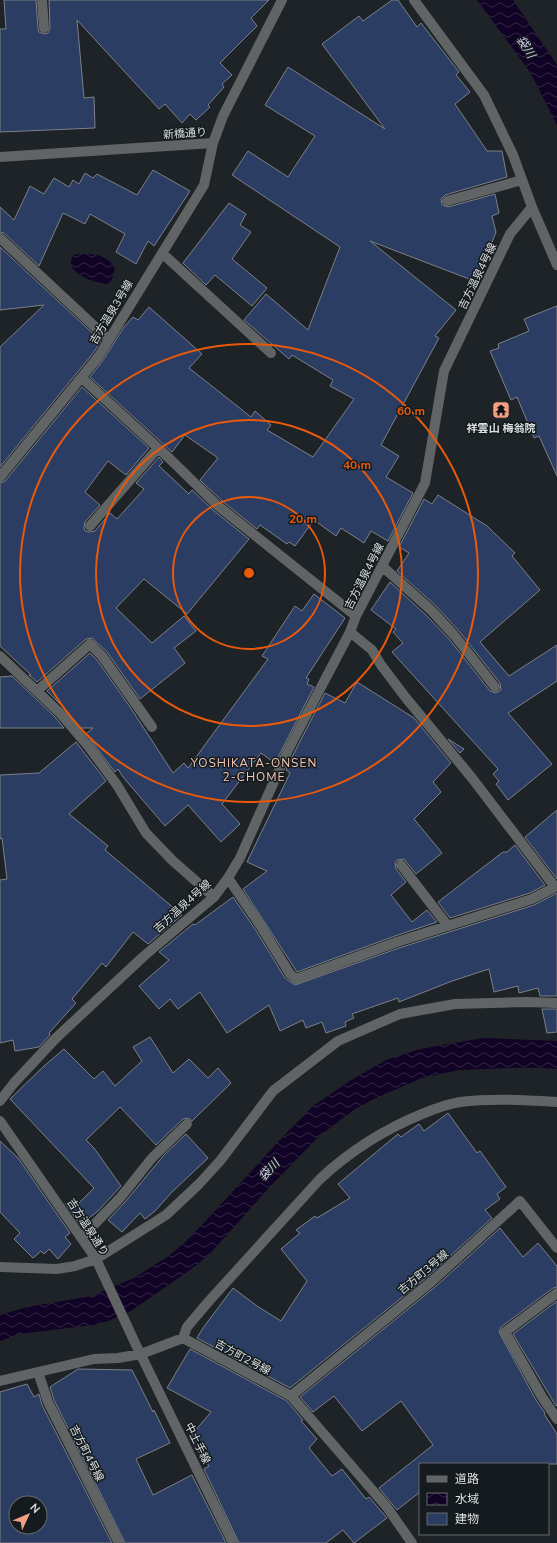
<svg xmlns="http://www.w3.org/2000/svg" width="557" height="1543" font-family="'Nunito Sans','Noto Sans JP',sans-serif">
<defs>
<pattern id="water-waves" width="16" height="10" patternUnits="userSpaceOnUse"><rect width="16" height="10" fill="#110325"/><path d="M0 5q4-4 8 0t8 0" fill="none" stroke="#332744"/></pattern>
</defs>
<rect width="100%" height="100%" fill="#1d2326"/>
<path fill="url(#water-waves)" d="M477,0H513L557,65V125L530,72Z
M77,254C92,254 107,253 115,269L111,281L107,284C97,283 69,275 71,261C71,257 73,256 77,254Z
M483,1038L557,1041V1069L542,1068H509L459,1070L422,1078L374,1099L355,1109L318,1137L267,1190L209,1255L190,1270L131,1311L108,1321L93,1325L19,1334L0,1341V1315L27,1307L92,1296L134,1278L167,1257L183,1244L204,1223L277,1143L313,1106L348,1082L386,1060L420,1049Z"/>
<path fill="#2b3d63" stroke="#7d8087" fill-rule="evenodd" d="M4,0H36L38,29L39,32L44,34L48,33L50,28L49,0H269L251,18L257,26L220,63L232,75L222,84L224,87L208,105L210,107L196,120L190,114L182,123L165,104L159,109L77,20L84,98L94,97L95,128L0,132V29H6Z
M392,0H398L417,27L421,23L459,72L456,75L470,92L455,104L487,151H502L507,177L445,195L441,199L442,205L448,207L495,194L499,213L492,216L496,232L477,282L370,241L456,310L435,336L439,338L381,445L399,456L386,477L413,493L388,541L371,531L364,543L341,528L336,536L314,520L295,546L289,542L287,544L260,525L257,529L221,500L200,480L218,458L185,435L172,452L90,377L104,359L124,327L133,317L138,320L149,307L202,354L189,368L251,417L255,411L271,425L267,430L313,457L354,399L330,386L333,380L292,355L289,359L244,320L266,294L308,330L340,247L232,175L248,151L288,177L315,136L265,105L288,67L385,129L322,44L359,16L363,21Z
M153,170L190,191L154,246L148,241L136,264L116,252L125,234L90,214L85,224L63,213L39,266L4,233L0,232V207L14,220L30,186L44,194L54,178L69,187L73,180L79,184L85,173L93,178L97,174L137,195Z
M229,203L246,214L240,225L251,232L232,259L267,288L252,306L215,275L206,285L183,263Z
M0,247L101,341L94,352L0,467V347L44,305L0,310Z
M557,306V476L539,436L534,438L517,397L511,400L490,351L499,348L498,344L529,331L524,319Z
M82,387L149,448L126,475L108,461L85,492L100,505L85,522L84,528L85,531L89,532L95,531L110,513L117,519L144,489L136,483L159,457L163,462L159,466L189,494L192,490L213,510L249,539L187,614L144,579L116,608L152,643L184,616L196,631L174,648L185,663L140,699L107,652L92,638L86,639L37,682L29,675H31L0,646V483L5,481Z
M438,495L487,526L515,553L512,556L540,590L480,642L509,676L557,645V681L508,713L552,764L508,800L496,784L499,781L493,774L498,769L392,652L403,643L393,632L396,629L371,610L390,582L427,616L449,639L490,691L496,693L501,690L500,683L459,631L436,606L397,571L409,553L399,547L424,499L432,504Z
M314,594L345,618L306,678L309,679L307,684L314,687L275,763L261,753L222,804L240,824L221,842L188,805L165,826L123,777L118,769L115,772L86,734L93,728H81L65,709L47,691L90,653L97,660L130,707L173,773L184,763L188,768L268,659L262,656L295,606L302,611Z
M12,676L55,717L64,728H0V677Z
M357,682L414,718L451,763L433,782L441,792L414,819L442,853L416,874L404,859L397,860L395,863L396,869L406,882L391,895L412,922L427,910L437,922L395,936L297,972L243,889L267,871L247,862L290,773L286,770L294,753L325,693L345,703Z
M448,739L464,749L460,753Z
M76,742L106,781L69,814L108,846L105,850L182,915L148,944L133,932L106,967L102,963L72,999L76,1003L49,1033L50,1035L39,1047L15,1051L13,1040L0,1043V880L7,879L2,838L0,839V775L39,773Z
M557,810V879L525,837Z
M515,845L545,885L530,893L450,918L438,902L503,852H507Z
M557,893V996H540L538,988L519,993L518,986L494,992L489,969L452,981L399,1002L398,998L352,1014L354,1018L345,1022L346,1026L326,1033L322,1022L306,1028L303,1020L280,1031L269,1005L227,1033L200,992L178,1009L170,999L159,1009L139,986L169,960L159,952L193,924L195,925L233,897L255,929L285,978L295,985L399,948L534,905Z
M542,1009H557V1032L547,1033Z
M150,1037L173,1073L189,1059L208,1078L218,1068L231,1083L192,1121L188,1118L183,1119L156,1145L120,1107L86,1140L94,1148L121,1186L98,1211L80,1225L65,1203L72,1210L94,1188L10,1099L44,1066L64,1049L94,1079L103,1071L115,1086L142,1061L133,1047Z
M448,1113L477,1153L480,1151L506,1187L497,1194L500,1199L485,1210L492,1218L427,1277L290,1388L197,1338L203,1328L233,1288L257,1306L281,1321L307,1281L281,1249L300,1233L296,1230L315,1216L317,1218L350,1198L338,1184L398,1134L401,1137L419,1124L424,1131Z
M186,1134L208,1158L172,1192L155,1211L145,1219L140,1213L122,1232L108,1220L125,1202L164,1155Z
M0,1141L18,1158L70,1233L65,1237L71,1244L58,1259L49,1249L44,1254L41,1251L33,1258L14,1239L20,1233L0,1212Z
M500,1228L523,1257L538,1243L557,1266V1287L553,1288L501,1327L499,1332L536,1400L545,1413L544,1414L557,1434V1464H420V1492L397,1510L379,1488L433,1445L401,1401L362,1431L334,1396L313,1412L300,1397L435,1287Z
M557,1301V1405L556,1406L513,1334Z
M190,1349L287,1401L303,1420L301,1421L317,1439L309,1448L332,1476L342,1469L366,1499L369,1497L387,1518L354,1543L343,1530L326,1543H239L204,1469L209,1466L189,1438L211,1412L167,1388Z
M78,1369L132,1370L153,1412L154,1410L170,1443L136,1459L153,1495L192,1475L226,1543H125L54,1400L50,1387Z
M27,1384L34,1397L39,1394L42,1405L112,1543H0V1392ZM16,1503H40V1527H16Z"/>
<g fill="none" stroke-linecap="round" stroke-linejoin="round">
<path stroke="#606464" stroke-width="10" d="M42,0L44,28
M0,157L213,143
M447,201L522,180
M532,207L557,265
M0,238L109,340
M162,253L271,353
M82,378L169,458L217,505L356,616
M0,477L99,356L204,185L213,143L223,116L282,0
M90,526L158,448
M382,566L432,611L454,635L495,687
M350,632L372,650L381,665L406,698L472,778L555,887
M0,656L60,713L89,747L117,785L146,833L173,861L214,897
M37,691L90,644L102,656L152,727
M401,865L448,926
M228,878L260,925L290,974L296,979L397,942L532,899L557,886
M0,1101L14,1083L56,1038L144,956L214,897L228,878L240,858L288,750L350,632L356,616L425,483L444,371L510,234L532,207L513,155L484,95L414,0
M0,1121L96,1259L136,1345L233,1543
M82,1237L120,1198L152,1158L187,1124
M0,1267L57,1269L75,1266L96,1259L166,1215L199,1184L220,1161L273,1091L338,1041L400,1014L455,1004L528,1002L557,1003
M557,1293L505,1332L542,1397L557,1419
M183,1338L187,1327L209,1301L320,1179C350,1151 383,1130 422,1114C434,1109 447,1104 460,1102C492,1098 525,1100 557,1102
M38,1372L48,1402L119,1543
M0,1381L94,1359L118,1358L141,1354L183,1338L291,1396L386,1506L412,1543
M291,1396L431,1282L520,1201L557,1248"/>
</g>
<g fill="none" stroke="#e8590c" stroke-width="2">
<circle cx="249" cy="573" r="76"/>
<circle cx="249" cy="573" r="153"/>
<circle cx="249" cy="573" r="229"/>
</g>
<defs>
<symbol id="temple-square" viewBox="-11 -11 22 22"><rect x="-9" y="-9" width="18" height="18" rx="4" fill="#f39f83" stroke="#141a1d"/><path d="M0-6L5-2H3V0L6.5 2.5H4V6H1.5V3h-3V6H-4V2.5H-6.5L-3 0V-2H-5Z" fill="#111"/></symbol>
</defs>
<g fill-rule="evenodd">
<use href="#temple-square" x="491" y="400" width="20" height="20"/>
</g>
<g text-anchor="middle" stroke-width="3" stroke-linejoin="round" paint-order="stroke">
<g font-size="11" fill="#dbe0e2" stroke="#141a1d">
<text transform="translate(185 133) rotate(-4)" y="4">新橋通り</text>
<text transform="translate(477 276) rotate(-64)" y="4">吉方温泉4号線</text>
<text transform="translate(111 312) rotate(-59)" y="4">吉方温泉3号線</text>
<text transform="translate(364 576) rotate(-63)" y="4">吉方温泉4号線</text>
<text transform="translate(182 906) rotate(-42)" y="4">吉方温泉4号線</text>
<text transform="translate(88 1227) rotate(57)" y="4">吉方温泉通り</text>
<text transform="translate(423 1272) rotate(-40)" y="4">吉方町3号線</text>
<text transform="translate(243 1357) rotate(28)" y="4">吉方町2号線</text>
<text transform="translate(198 1443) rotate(64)" y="4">中土手線</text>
<text transform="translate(87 1453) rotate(63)" y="4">吉方町4号線</text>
</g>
<g font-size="11" font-weight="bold" fill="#dbe0e2" stroke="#141a1d">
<text x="501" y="432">祥雲山 梅翁院</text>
</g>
<g font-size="12" font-style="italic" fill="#d7cbf6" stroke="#141a1d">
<text transform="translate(526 47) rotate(58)" y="4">袋川</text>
<text transform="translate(269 1170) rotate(-47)" y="4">袋川</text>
</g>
<g font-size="12" letter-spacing="1" fill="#f8c8b7" stroke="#141a1d">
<text x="254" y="767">YOSHIKATA-ONSEN<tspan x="254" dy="14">2-CHOME</tspan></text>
</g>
</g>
<circle cx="249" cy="573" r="6" fill="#e8590c" stroke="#141a1d" stroke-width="2"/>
<g font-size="12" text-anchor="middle" font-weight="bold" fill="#e8590c" stroke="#141a1d" stroke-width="3" stroke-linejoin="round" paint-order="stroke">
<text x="411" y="415">60 m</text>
<text x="357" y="469">40 m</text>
<text x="303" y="523">20 m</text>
</g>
<rect x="419" y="1463" width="130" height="72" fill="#141a1d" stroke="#64696c"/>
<rect x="427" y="1476" width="20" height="6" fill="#606464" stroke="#64696c"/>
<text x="455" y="1483" font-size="12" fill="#dbe0e2">道路</text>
<rect x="427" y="1493" width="20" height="12" fill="url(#water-waves)" stroke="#64696c"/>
<text x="455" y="1503" font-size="12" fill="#dbe0e2">水域</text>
<rect x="427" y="1513" width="20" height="12" fill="#2b3d63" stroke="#64696c"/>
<text x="455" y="1523" font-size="12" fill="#dbe0e2">建物</text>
<g transform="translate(28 1515) rotate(46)"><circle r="19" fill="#141a1d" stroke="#64696c"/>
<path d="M0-3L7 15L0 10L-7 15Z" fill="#f39f83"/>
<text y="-6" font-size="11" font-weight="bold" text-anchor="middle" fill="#dbe0e2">N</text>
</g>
</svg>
